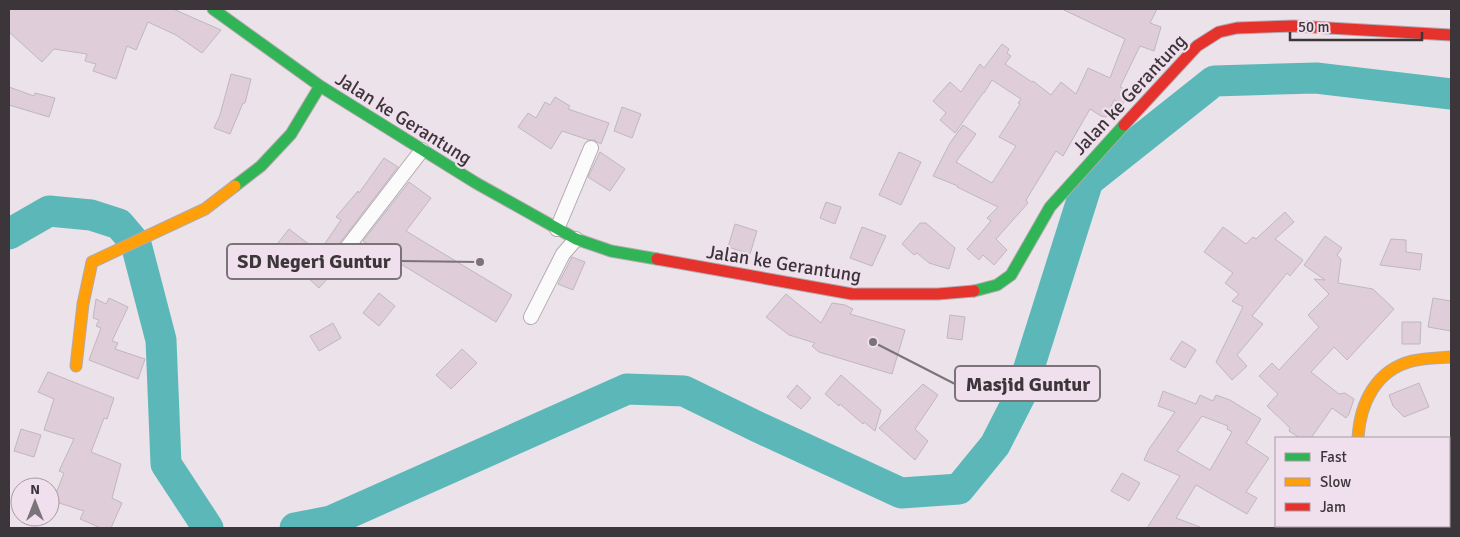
<svg xmlns="http://www.w3.org/2000/svg" width="1460" height="537" font-family="Signika,sans-serif">
<rect width="100%" height="100%" fill="#ece3ea"/>
<g fill="none" stroke-linecap="round" stroke-linejoin="round">
<path stroke="#5cb8b8" stroke-width="31" d="M9,234L49,211L91,215L119,224L136,244L161,340L166,464L208,528
M295,528L331,521L627,389L684,391L760,428L901,493L959,489L995,445L1020,396L1088,181L1214,81L1316,78L1451,94"/>
</g>
<path fill="#dfcdda" stroke="#bfb8bd" fill-rule="evenodd" d="M9,9H173L221,30L202,53L176,35L148,22L136,50L127,46L116,79L93,71L96,64L85,61L87,54L54,49L42,62L9,32Z
M1062,9H1157L1150,23L1161,27L1154,51L1140,46L1120,87L1129,91L1123,104L1114,100L1106,117L1101,116L1090,109L1063,156L1056,151L1026,200L1028,203L996,239L1007,250L994,265L983,255L979,260L967,249L991,221L987,218L998,207L957,187L958,186L933,176L950,143L963,125L976,134L956,162L992,183L1016,146L999,137L1020,104L1018,103L1021,99L992,80L984,93H983L955,133L940,120L946,113L933,101L950,82L961,92L980,64L984,68L1002,44L1009,49L1007,53L1011,56L1005,64L1032,82L1033,81L1051,95L1061,82L1076,94L1088,68L1110,78L1125,39Z
M231,74L251,79L245,103H243L230,134L214,128L220,115Z
M9,87L34,96L35,93L55,98L49,117L9,105Z
M555,97L570,106L568,109L609,123L601,144L594,140H589L562,131L551,149L518,127L528,113L536,118L545,102L550,105Z
M622,107L641,114L632,138L614,131Z
M600,152L625,169L610,191L588,177Z
M899,152L921,162L901,205L879,195Z
M384,158L398,167L332,253L330,263L336,269L319,288L291,262L288,265L271,252L289,229L319,252L341,220L336,217L358,191L359,193Z
M409,182L431,198L406,231L512,295L496,322L363,241Z
M826,202L841,207L835,224L820,218Z
M1285,212L1294,222L1275,239L1303,260L1290,276L1287,273L1252,316L1263,324L1237,355L1247,366L1232,380L1216,362L1243,307L1232,301L1239,294L1225,283L1233,273L1204,252L1223,227L1246,244L1253,237L1256,239Z
M920,223H926L955,248L949,269L929,263L917,253L914,255L902,244Z
M735,224L757,231L750,254L728,247Z
M862,227L886,236L872,266L850,258Z
M1325,236L1342,248L1337,255L1341,259L1338,283L1373,289L1394,309L1347,360L1334,347L1311,372L1339,394L1345,393L1354,399L1349,414L1346,418L1332,408L1311,438H1300L1289,431L1290,428L1267,406L1278,394L1259,376L1272,363L1279,370L1319,327L1308,315L1329,294L1314,279L1325,280L1304,265Z
M1391,239L1406,240V252L1422,254L1420,270L1380,265Z
M572,257L585,262L573,290L558,284Z
M379,293L395,306L379,326L363,313Z
M786,294L821,323L832,303L845,305L853,309L850,314L905,330L892,374L819,352L812,346L815,343L789,335L766,317Z
M109,298L128,307L112,341L118,343L115,349L145,359L138,379L89,360L101,328L96,326L99,320L93,318L96,299L106,304Z
M1433,298L1451,301V331L1428,327Z
M950,315L965,317L962,340L947,338Z
M1402,322H1421L1420,344H1402Z
M333,323L341,338L319,351L310,336Z
M1182,341L1196,350L1185,368L1170,359Z
M462,349L477,363L451,389L436,375Z
M48,372L114,398L107,419L104,418L91,452L121,464L112,498L122,503L111,528H101L80,519L84,511L53,501L64,473L59,471L74,439L44,430L54,399L38,392Z
M841,375L881,410L875,431L864,422L863,424L840,404L839,406L825,394Z
M1419,383L1429,407L1404,417L1393,406L1389,395Z
M923,384L938,395L915,429L928,441L915,460L879,428Z
M797,385L811,398L801,409L787,397Z
M1163,391L1196,404L1200,395L1213,401L1216,395L1230,400L1261,419L1246,443L1269,458L1246,492L1257,498L1247,514L1196,485L1176,518L1200,527V528H1147L1180,476L1144,460L1149,449L1175,412L1158,406ZM1202,416L1228,426L1227,429L1232,432L1210,470L1177,451Z
M21,429L41,435L34,457L14,451Z
M1122,473L1140,483L1129,501L1111,491Z"/>
<g fill="none" stroke-linecap="round" stroke-linejoin="round">
<defs>
<path id="street" d="M557,229L591,148
M339,258L422,150
M531,317L563,254L576,239"/>
<path id="fast" d="M213,9L320,86L476,183L576,239L611,251L657,259
M235,186L261,166L291,134L320,86
M974,291L997,285L1011,275L1050,207L1124,125
M1352,528L1355,526"/>
<path id="slow" d="M76,366L83,304L92,262L205,209L235,186
M1358,438C1360,403 1376,370 1412,361C1425,358 1438,358 1451,357"/>
<path id="jam" d="M1124,125L1197,46L1219,32L1237,28L1294,26L1451,35
M657,259L852,294H938L974,291"/>
</defs>
<use href="#street" stroke="#b1aaaf" stroke-width="16"/>
<use href="#fast" stroke="#b1aaaf" stroke-width="13"/>
<use href="#slow" stroke="#b1aaaf" stroke-width="13"/>
<use href="#jam" stroke="#b1aaaf" stroke-width="13"/>
<use href="#street" stroke="#fcfbfc" stroke-width="14"/>
<use href="#fast" stroke="#30b455" stroke-width="11"/>
<use href="#slow" stroke="#ff9f0a" stroke-width="11"/>
<use href="#jam" stroke="#e5322d" stroke-width="11"/>
</g>
<g text-anchor="middle" stroke-width="4.5" stroke-linejoin="round" paint-order="stroke">
<g font-size="19" fill="#3c363a" stroke="#f0dfec">
<text transform="translate(1129 94) rotate(-47)" y="7">Jalan ke Gerantung</text>
<text transform="translate(404 118) rotate(32)" y="7">Jalan ke Gerantung</text>
<text transform="translate(784 263) rotate(9)" y="7">Jalan ke Gerantung</text>
</g>
</g>
<path fill="none" stroke="#7a7378" stroke-width="2" d="M480 262L401 261M873 342L955 384"/>
<g fill="#7a7378" stroke="#f0dfec" stroke-width="2">
<circle cx="480" cy="262" r="5"/>
<circle cx="873" cy="342" r="5"/>
</g>
<g fill="#f0dfec" stroke="#7a7378" stroke-width="2">
<rect x="227" y="244" width="174" height="35" rx="5"/>
<rect x="955" y="366" width="145" height="35" rx="5"/>
</g>
<g font-size="20" text-anchor="middle" font-weight="bold" fill="#3c363a">
<text x="314" y="268">SD Negeri Guntur</text>
<text x="1028" y="391">Masjid Guntur</text>
</g>
<rect width="1460" height="537" fill="none" stroke="#3c363a" stroke-width="20"/>
<rect x="1275" y="437" width="175" height="90" fill="#f0dfec" stroke="#a89ba5"/>
<rect x="1285" y="453" width="25" height="8" fill="#30b455" stroke="#a89ba5"/>
<text x="1320" y="462" font-size="15" fill="#3c363a">Fast</text>
<rect x="1285" y="478" width="25" height="8" fill="#ff9f0a" stroke="#a89ba5"/>
<text x="1320" y="487" font-size="15" fill="#3c363a">Slow</text>
<rect x="1285" y="503" width="25" height="8" fill="#e5322d" stroke="#a89ba5"/>
<text x="1320" y="512" font-size="15" fill="#3c363a">Jam</text>
<g transform="translate(35 502)"><circle r="24" fill="#f0dfec" stroke="#a89ba5"/>
<path d="M0-4L9 19L0 12L-9 19Z" fill="#7a7378"/>
<text y="-8" font-size="14" font-weight="bold" text-anchor="middle" fill="#3c363a">N</text>
</g>
<path d="M1290 32v8h132v-8" fill="none" stroke="#3c363a" stroke-width="2.5"/>
<text x="1298" y="32" font-size="15" fill="#3c363a" stroke="#f0dfec" stroke-width="4" paint-order="stroke">50 m</text>
</svg>
